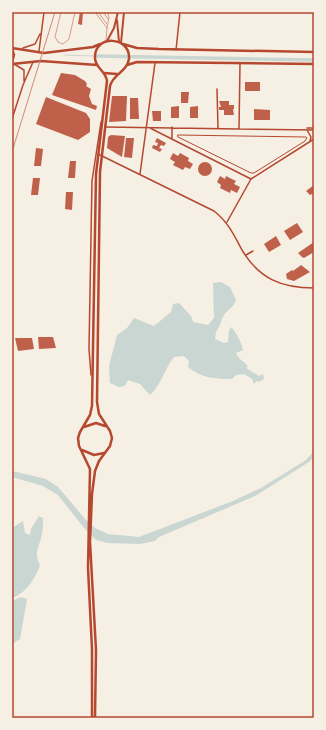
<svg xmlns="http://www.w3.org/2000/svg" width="326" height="730" font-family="Rubik,sans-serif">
<rect width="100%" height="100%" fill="#f6efe4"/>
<path fill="#c9d6d2" d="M221,282L230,287L236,300C234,307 228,309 224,315C221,320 220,327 216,332L215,339L224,343L228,342L229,331L231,327C236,331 242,344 243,350L236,353L239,358L248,366L246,368L259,376L263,374L264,379L259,382L257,381L254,384L252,379L244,374L236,375L232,379C215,379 201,378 188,367L189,361L184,356L174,357C164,369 162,384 150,395L140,384L128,380L125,386L119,387L110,383L109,366L117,335L127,328L134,318L154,326L171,312L173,304L179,303L191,316L193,322L208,325L214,318L213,283Z
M314,451V457L309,462L255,496L159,537L155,541L140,544L108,543L96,540L85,529L58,495L43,486L12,477V471L46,479L58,487L86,520L95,528L108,534L139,537L233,501L261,488L306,460Z
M39,516L43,518C43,524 43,531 41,538C38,549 34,554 40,565C36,578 25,594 12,598V528L23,521L25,533L30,535L31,529Z
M21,597L27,599L20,639L12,644V601Z"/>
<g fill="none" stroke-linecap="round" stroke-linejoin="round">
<path stroke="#c9d6d2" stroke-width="1" d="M64,55L93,56"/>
<path stroke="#c9d6d2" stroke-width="3.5" d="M97,56L314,60"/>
</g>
<path fill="#bf614a" d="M80,12H83L82,25L78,24Z
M61,73L75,75L85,81L87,84L86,86L91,89L89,96L92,104L97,106L96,110L52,95Z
M245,82H260V91H245Z
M181,92H189L188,103H181Z
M112,96H127L126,121L109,122Z
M46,97L86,113L90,119V132L78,140L36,124Z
M130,98H138L139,119H130Z
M219,101H229V105H234V109H233L234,115H224V110H219V107H221Z
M179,106V118H171V107Z
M198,106V118H190V107Z
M254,109L270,110V120H254Z
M152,111H161V121H153Z
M111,135L125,136L122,157L107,148L108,137Z
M126,138H134L132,158L124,157Z
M157,138L166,143L164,146L161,145L159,148L162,149L160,152L152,148L153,145L157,146L158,143L155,142Z
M36,148L43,149L41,166H34Z
M173,153L178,156L180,153L189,158L188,161L193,164L190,169L185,167L183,170L173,165L175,162L170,159Z
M70,161H76L75,178H68Z
M198 169a7 7 0 1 1 14 0a7 7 0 1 1-14 0Z
M220,176L225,179L226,176L236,181L234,184L240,187L237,193L231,190L230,193L220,188L221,185L217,182Z
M33,178H40L38,195H31Z
M314,185V193L310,195L306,191Z
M66,192H73L72,210L65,209Z
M297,223L303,232L290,240L284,231Z
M276,236L281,245L269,252L264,244Z
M314,242V252L304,258L302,257L298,253Z
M301,265L310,272L294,281L287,279L286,274L292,270L293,271Z
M38,337H53L56,348L39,349Z
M15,338H32L34,349L18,351Z"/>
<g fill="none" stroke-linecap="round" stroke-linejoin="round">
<path stroke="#b5482f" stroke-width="0.5" d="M61,12L55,37L58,42L63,44L69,39L75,12
M95,12L107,28L106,40
M98,12L107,24
M103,12L108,19
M107,12L109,17L107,28"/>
<path stroke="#b5482f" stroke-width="1" d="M178,135L306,137L307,138L305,141L254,173H251L178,137Z"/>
<path stroke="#b5482f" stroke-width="1.5" d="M23,48L35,44L40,34
M176,50L180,12
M39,51L44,12
M14,64L24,70V81
M217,89L218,128
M12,119L23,85L33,62
M105,127L314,130
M150,128L251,179L314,139
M307,128H314
M239,129L240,64
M307,130L311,137L310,141
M172,139V127
M98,154L214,211C228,222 234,235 242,250C259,279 282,288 314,288
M140,174L155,63
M227,222L251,179
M246,255L253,251
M91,375L89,349L92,181L101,122"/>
<path stroke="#b5482f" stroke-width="2" d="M121,43L124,12"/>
<path stroke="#b5482f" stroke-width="2" d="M117,20L119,42
M107,41L114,28L118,12"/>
<path stroke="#b5482f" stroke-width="2.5" d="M123,44L137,48L159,49L314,52
M12,48L44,53L93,47L100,44
M12,49L14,55L12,62
M12,64L41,61L97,65
M127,65L137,62L314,64
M104,73L117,74
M84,427L96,423L105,426
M82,450L94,455L104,453
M92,718V649L88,568L90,469L79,446L78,438L80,432L90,415L92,406L96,174L107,81C106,71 95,68 95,58C94,34 131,36 129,59C127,72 113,74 110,86L100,172L97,402L99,414L110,431L112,438L110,446L99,461L95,471L92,494L90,542L96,650L95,718"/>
<path stroke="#cf8b77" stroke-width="1" d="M12,152L55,12"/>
</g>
<rect width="326" height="730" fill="none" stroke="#f6efe4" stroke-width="26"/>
<rect x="13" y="13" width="300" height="704" fill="none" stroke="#b5482f" stroke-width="1.5"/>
</svg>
